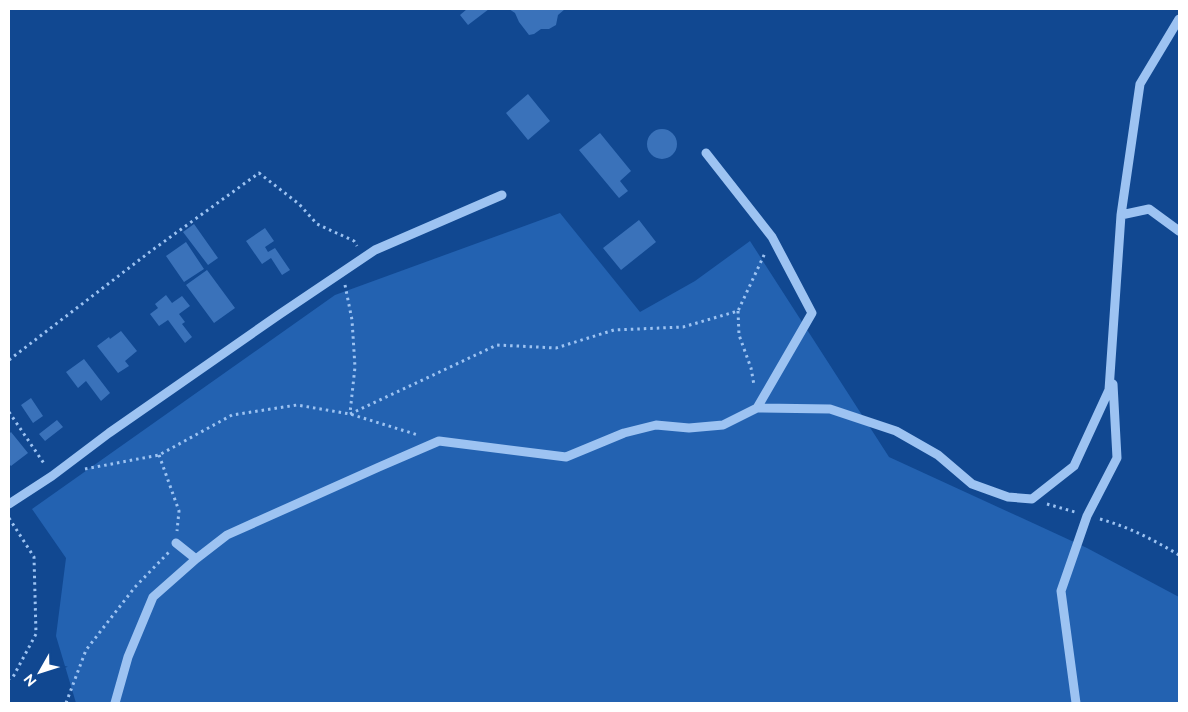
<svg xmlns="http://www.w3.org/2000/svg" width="1188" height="712" font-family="Raleway,sans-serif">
<rect width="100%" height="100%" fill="#114891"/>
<path fill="#2362b1" d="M560,213L640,312L695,281L750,241L889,457L1087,548L1179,597V703H76L56,636L66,558L32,509L335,295Z"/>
<path fill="#3a72ba" d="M467,9H489L468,25L460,15Z
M509,9H565L558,15L556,25L549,29H541L534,34L529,35L519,22L515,13Z
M528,94L550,121L528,140L506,113Z
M647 144a15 15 0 1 1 30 0a15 15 0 1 1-30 0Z
M600,133L631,171L620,181L628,191L619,198L579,150Z
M639,220L656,242L621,270L603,248Z
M194,224L218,258L208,265L183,232Z
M265,228L274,241L265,247L268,252L275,248L290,270L282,275L271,258L262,264L246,241Z
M186,242L204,269L184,282L166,256Z
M207,270L235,308L214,323L186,285Z
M166,295L172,303L182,296L190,306L179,314L185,322L182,324L192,337L185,343L168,320L159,326L150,314L158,308L155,304Z
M121,331L137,351L125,361L129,366L118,373L97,346L109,337L110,339Z
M84,359L110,393L101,401L86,381L78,388L66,372Z
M31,398L43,416L33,423L21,405Z
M57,420L63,427L45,441L39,434Z
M11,432L28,453L11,466L9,464V434Z"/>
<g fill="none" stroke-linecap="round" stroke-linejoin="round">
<path stroke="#9dc3f2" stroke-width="3" stroke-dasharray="2.5 4" stroke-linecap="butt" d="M345,285L352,320L355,367L350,413
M738,311L739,335L751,368L754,385
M9,360L151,251L259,173L299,204L317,224L354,241L357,246
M9,412L45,465
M350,414L497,345L556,348L614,330L683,327L738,311L765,253
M159,455L179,511L177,531
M85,469L159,455L232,415L297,405L350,414L418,435
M1047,504L1075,512
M9,518L34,557L36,634L13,677L9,679
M1100,519C1129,527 1154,540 1179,555
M66,703L86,650L135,587L169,552"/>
<path stroke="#9dc3f2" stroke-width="9" d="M706,153L772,237L812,313L757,408
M1121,215L1149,209L1179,231
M9,504L52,476L109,433L280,314L375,250L502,195
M176,543L196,559L227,535L379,467L439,441L566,457L624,433L656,425L689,428L723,425L757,408L830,409L896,431L938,455L972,484L1008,497L1032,499L1074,466L1109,390L1121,215L1140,84L1179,19
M115,703L128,657L153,597L196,559
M1076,703L1061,591L1087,516L1117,458L1113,384"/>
</g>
<rect width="1188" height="712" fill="none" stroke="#ffffff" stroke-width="20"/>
<g transform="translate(40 672) rotate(231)" stroke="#114891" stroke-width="4" paint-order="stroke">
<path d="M0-4L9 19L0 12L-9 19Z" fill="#ffffff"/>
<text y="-8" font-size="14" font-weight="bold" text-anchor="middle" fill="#ffffff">N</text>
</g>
</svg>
